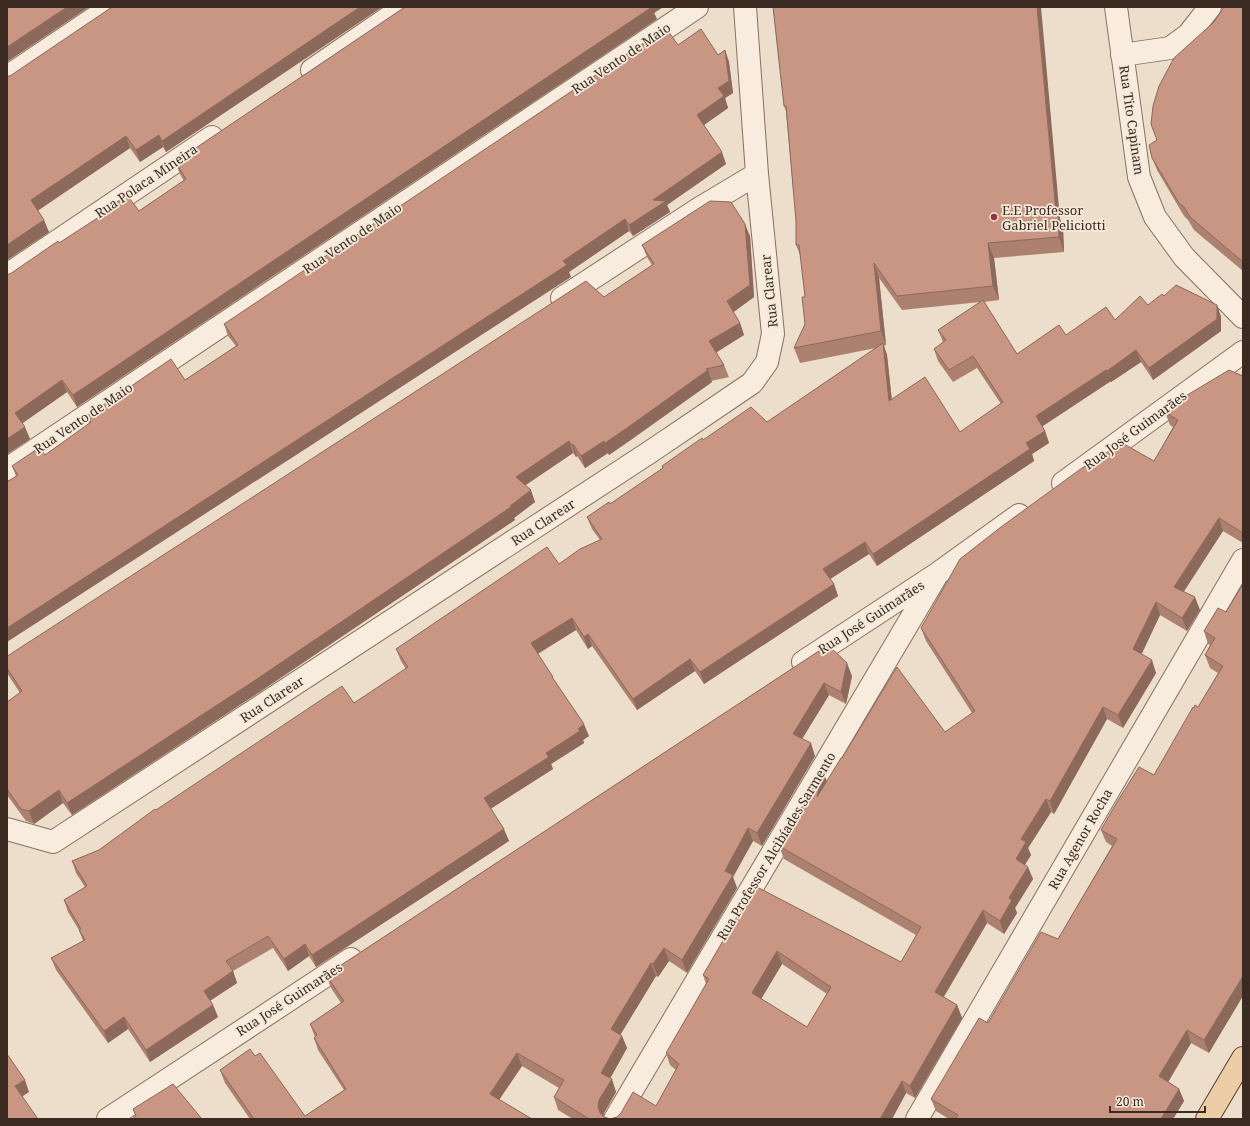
<svg xmlns="http://www.w3.org/2000/svg" width="1250" height="1126" font-family="'Noto Serif',serif">
<rect width="100%" height="100%" fill="#ecdeca"/>
<g fill="none" stroke-linecap="round" stroke-linejoin="round">
<defs>
<path id="minor" d="M1116,7L1139,177L1155,217L1184,257L1243,317
M1122,55L1170,48L1188,35L1210,7
M312,70L404,7
M7,77L111,7
M7,275L212,137
M562,298L700,208L757,174
M7,469L697,7
M1063,483L1243,352
M803,662L937,574L1019,515
M7,829L53,842L650,452L752,383L767,362L773,334L757,174L745,7
M108,1119L351,959
M615,1119L935,578
M917,1119L1243,560"/>
<path id="major" d="M1207,1119L1243,1058"/>
</defs>
<use href="#minor" stroke="#88705f" stroke-width="24"/>
<use href="#major" stroke="#563f33" stroke-width="24"/>
<use href="#minor" stroke="#f7ecdd" stroke-width="22"/>
<use href="#major" stroke="#eccda5" stroke-width="22"/>
</g>
<path fill="#ac8170" fill-rule="evenodd" d="M382,7L166,152L163,147L140,162L130,148L38,210L49,232L7,260L10,76Z
M405,7H663L654,13L657,19L77,407L67,392L22,423L30,439L7,454L10,274L59,243L139,211L184,181L180,174L175,162Z
M773,7L1060,219L1063,228L1064,252L994,258L999,300L984,302L1017,354L1066,335L1115,320L1148,305L1164,296L1217,305L1221,317V331L1153,380L1141,362L1111,382V381L1042,426L1045,431L1049,443L1032,454L1034,461L877,566L869,554L830,579L834,584L838,596L704,684L695,671L637,710L592,646L588,649L576,630L538,654L589,736L583,740L584,743L551,764L553,769L491,808L509,841L316,967L309,956L288,971L273,948L233,971L237,983L210,1001L213,1005L218,1017L150,1062L128,1029L108,1043L56,970L51,958L83,941L79,930L68,912L64,900L85,887L76,873L72,861L99,850L156,810L354,703L406,669L401,661L396,649L559,564L600,540L592,529L587,517L610,504L663,468L662,466L703,440L767,422L876,348L800,363L794,348L805,324V297L801,257L796,245V221L786,111L784,106ZM879,278L902,310L980,302L938,330L943,342L934,349L938,361L953,382L977,368L1001,404L960,432L892,400L887,355L884,346L886,345Z
M1243,7V271L1194,230L1188,220L1184,216L1157,170L1152,158L1157,140L1151,124L1214,22Z
M678,45L718,55L725,50L729,62L733,93L725,98L728,108L704,125L726,164L667,205L670,212L633,236L629,231L569,272L571,277L16,476L12,466L45,455L89,424L87,416L185,380L236,346L228,336L224,324Z
M750,236L754,297L733,312L740,323L744,335L716,352L724,365L729,377L711,381L712,382L631,440L609,455L608,453L585,468L577,456L576,457L573,453L525,485L535,502L514,518L515,520L261,691L72,815L63,803L34,824L26,821L7,795V702L20,693L7,673V656L9,655L604,297L652,265L647,257L642,245Z
M1243,376V543L1223,531L1184,591L1200,610L1187,631L1160,615L1141,654L1156,673L1123,728L1107,719L1054,814L1051,812L1028,848L1031,855L1025,865L1033,879L1015,908L1017,913L1004,934L987,923L944,997L957,1005L962,1018L915,1098L906,1093L892,1119H573L558,1110L554,1097L559,1088L522,1066L499,1100L532,1119H250L225,1083L220,1070L255,1056L305,1116L344,1090L318,1050L314,1038L315,1037L310,1024L341,1003L331,988L326,975L828,645L852,676L846,704L829,695L802,739L815,756L762,846L753,841L733,877L737,888L687,973L669,961L658,977L656,976L620,1035L622,1036L627,1048L610,1078L616,1092L604,1113L603,1116L610,1119L656,1106L676,1070L670,1065L666,1053L706,984L703,975L755,886L901,962L916,935L784,859L779,846L827,781L842,758L945,732L972,713L926,641L921,628L1154,461L1173,427L1170,425L1165,412L1175,405L1174,403ZM782,964L827,994L807,1027L761,999Z
M1226,612L1209,1053L1191,1043L1168,1082L1179,1089L1184,1101L1173,1119H949L936,1111L931,1099L988,1023L1058,939L1112,846L1106,842L1101,830L1154,775L1194,708L1198,707L1218,673L1210,668L1205,655L1210,645L1208,644L1204,631Z"/>
<path fill="#8c695b" d="M67,7H89L7,62V47Z
M360,7H382L166,152L162,141Z
M651,7H663L654,13L657,19L77,407L73,395Z
M1037,7H1041L1060,219L1063,228L1064,252L1059,237L1056,213Z
M725,50L729,62L733,93L725,98L728,108L701,127L697,115L718,88Z
M159,135L163,147L140,162L136,150Z
M126,136L130,148L36,212L31,200Z
M722,152L726,164L667,205L670,212L633,236L629,225L653,200Z
M625,219L629,231L569,272L571,277L7,642V628L563,261Z
M44,220L49,232L7,260V245Z
M745,224L750,236L754,297L731,314L727,301Z
M988,243L994,258L999,300L993,286Z
M874,263L879,278L886,345L881,331Z
M1217,305L1221,317V331L1153,380L1149,368Z
M740,323L744,335L714,354L709,341Z
M883,343L887,355L893,413L889,401Z
M1136,350L1141,362L1111,382L1107,371Z
M708,370L712,382L609,455L605,443Z
M1106,370L1111,381L1040,428L1036,416Z
M62,380L67,392L20,425L15,413Z
M25,427L30,439L7,454V439Z
M1045,431L1049,443L1032,454L1034,461L877,566L873,554L1026,443Z
M569,441L573,453L520,489L516,477Z
M604,441L608,453L585,468L581,456Z
M573,444L577,456L576,457L572,445Z
M531,490L535,502L514,518L515,520L261,691L72,815L67,803L510,506Z
M1219,518L1223,531L1179,599L1174,587Z
M865,542L869,554L827,581L823,569Z
M834,584L838,596L704,684L700,672Z
M1195,597L1200,610L1187,631L1182,618Z
M1156,602L1160,615L1138,662L1133,649Z
M572,618L576,630L535,655L531,643Z
M588,634L592,646L588,649L584,637Z
M690,659L695,671L637,710L633,699Z
M1152,660L1156,673L1123,728L1118,715Z
M847,663L852,676L846,704L841,692Z
M824,683L829,695L797,747L793,734Z
M1103,707L1107,719L1054,814L1050,801Z
M584,724L589,736L583,740L584,743L551,764L553,769L489,810L484,798Z
M811,743L815,756L762,846L757,833Z
M823,771L828,784L817,797Z
M59,790L63,803L34,824L29,811Z
M1046,799L1051,812L1028,848L1031,855L1020,872L1016,859L1021,839Z
M748,828L753,841L733,877L737,888L687,973L682,960L725,871Z
M504,829L509,841L316,967L312,955Z
M1028,867L1033,879L1015,908L1017,913L1004,934L1000,921L1009,898Z
M983,910L987,923L939,1004L935,992Z
M305,944L309,956L288,971L284,959Z
M664,948L669,961L658,977L653,964Z
M777,951L782,964L757,1006L752,993Z
M651,963L656,976L616,1042L611,1029Z
M233,971L237,983L208,1002L204,991Z
M1243,976V996L1209,1053L1204,1040Z
M213,1005L218,1017L150,1062L146,1050Z
M957,1005L962,1018L915,1098L910,1086Z
M124,1017L128,1029L108,1043L104,1031Z
M1187,1030L1191,1043L1164,1089L1159,1076Z
M622,1036L627,1048L606,1086L601,1073Z
M517,1053L522,1066L494,1107L490,1094Z
M612,1079L616,1092L604,1113L603,1119H602L598,1107L599,1100Z
M25,1080L29,1092L20,1098L15,1086Z
M902,1081L906,1093L892,1119H880Z
M1179,1089L1184,1101L1173,1119H1161Z"/>
<path fill="#c89682" stroke="#8c695b" fill-rule="evenodd" d="M7,7H67L7,47Z
M112,7H360L162,141L159,135L136,150L126,136L31,200L44,220L7,245V76H10Z
M405,7H652L73,395L62,380L15,413L25,427L7,439V274H10L58,241L59,243L102,215L101,213L127,195L139,211L186,179L175,162Z
M773,7H1037L1056,213H1058L1059,237L988,243L993,286L897,296L874,263L881,331L794,348L805,324L802,297H805L799,245H796V221L786,106H784Z
M1224,7H1243V262L1190,217L1184,207L1179,203L1152,158L1149,145L1157,140L1151,124L1153,106L1159,86L1174,58L1214,22Z
M666,28L678,45L701,29L718,55L725,50L729,81L718,88L724,96L697,115L722,152L653,200L666,201L629,225L625,219L563,261L567,265L7,628V482L18,475L12,466L40,447L45,455L91,422L87,416L171,359L185,380L238,345L224,324Z
M710,201L731,202L745,224L750,285L727,301L740,323L709,341L724,365L706,369L708,370L627,428L605,443L604,441L581,456L573,444L572,445L569,441L516,477L531,490L510,506L511,507L257,679L67,803L59,790L29,811L21,809L7,789V702L22,691L7,668V656L9,655L586,281L604,297L654,264L642,245Z
M1176,285L1217,305V319L1149,368L1136,350L1107,371L1106,370L1036,416L1045,431L1026,443L1030,449L873,554L865,542L823,569L834,584L700,672L690,659L633,699L588,634L584,637L572,618L531,643L553,677H552L584,724L578,729L580,731L546,753L549,757L484,798L504,829L312,955L305,944L284,959L268,936L226,961L233,971L204,991L213,1005L146,1050L124,1017L104,1031L51,958L85,940L79,930L81,929L64,900L87,886L72,861L99,850L155,809L156,810L342,686L354,703L408,667L396,649L547,547L559,564L580,549L602,539L587,517L609,502L610,504L663,468L662,466L702,438L703,440L751,407L767,422L883,343L889,401L925,377L960,432L1003,402L973,356L949,370L934,349L946,340L938,330L983,300L1017,354L1059,325L1066,335L1106,307L1115,320L1140,296L1148,305L1162,294L1164,296Z
M1229,370L1243,376V533L1219,518L1174,587L1195,597L1182,618L1156,602L1133,649L1152,660L1118,715L1103,707L1050,801L1046,799L1021,839L1026,842L1016,859L1028,867L1009,898L1012,900L1000,921L983,910L935,992L957,1005L910,1086L902,1081L880,1119H589L554,1097L564,1080L517,1053L490,1094L532,1119H254L220,1070L250,1049L255,1056L260,1053L305,1116L346,1089L314,1038L317,1035L310,1024L344,1001L326,975L828,645L847,663L841,692L824,683L793,734L811,743L757,833L748,828L725,871L733,875L682,960L664,948L653,964L651,963L611,1029L622,1036L601,1073L612,1079L599,1100L598,1107L600,1113L604,1117L610,1119L617,1117L621,1113L633,1092L656,1106L679,1064L666,1053L709,979L703,975L755,886L901,962L921,927L779,846L823,771L817,797L841,758H842L897,667L945,732L975,711L921,628L960,559L1001,527L1082,468L1122,443L1154,461L1178,420L1165,412L1175,405L1174,403ZM777,951L831,987L807,1027L752,993Z
M1243,584V976L1204,1040L1187,1030L1159,1076L1179,1089L1161,1119H955L958,1115L931,1099L979,1018L988,1023L1041,932L1058,939L1117,839L1101,830L1117,802L1139,767L1154,775L1193,707L1194,708L1195,705L1198,707L1223,666L1205,655L1215,638L1204,631L1218,608L1226,612Z
M7,1054L25,1080L15,1086L38,1119H7Z
M173,1084L202,1119H132L136,1116L133,1109Z"/>
<circle fill="#933340" stroke="#f4e9d9" stroke-width="1.5" cx="994" cy="217" r="4"/>
<g text-anchor="middle" stroke-width="3.5" stroke-linejoin="round" paint-order="stroke">
<g font-size="13" fill="#3a2a22" stroke="#f4e9d9">
<text transform="translate(621 58) rotate(-34)" y="5">Rua Vento de Maio</text>
<text transform="translate(1132 120) rotate(82)" y="5">Rua Tito Capinam</text>
<text transform="translate(146 181) rotate(-34)" y="5">Rua Polaca Mineira</text>
<text transform="translate(352 238) rotate(-34)" y="5">Rua Vento de Maio</text>
<text transform="translate(769 291) rotate(-96)" y="5">Rua Clarear</text>
<text transform="translate(83 418) rotate(-34)" y="5">Rua Vento de Maio</text>
<text transform="translate(1135 430) rotate(-36)" y="5">Rua José Guimarães</text>
<text transform="translate(543 522) rotate(-33)" y="5">Rua Clarear</text>
<text transform="translate(871 617) rotate(-33)" y="5">Rua José Guimarães</text>
<text transform="translate(272 699) rotate(-33)" y="5">Rua Clarear</text>
<text transform="translate(1080 839) rotate(-60)" y="5">Rua Agenor Rocha</text>
<text transform="translate(776 846) rotate(-59)" y="5">Rua Professor Alcibíades Sarmento</text>
<text transform="translate(289 999) rotate(-33)" y="5">Rua José Guimarães</text>
</g>
<g font-size="13" fill="#3a2a22" stroke="#f4e9d9" text-anchor="start">
<text x="1002" y="215">E.E Professor<tspan x="1002" dy="15">Gabriel Peliciotti</tspan></text>
</g>
</g>
<rect width="1250" height="1126" fill="none" stroke="#3a2a22" stroke-width="16"/>
<path d="M1110 1106v6h95v-6" fill="none" stroke="#3a2a22" stroke-width="2"/>
<text x="1116" y="1106" font-size="12" fill="#3a2a22" stroke="#f4e9d9" stroke-width="3" paint-order="stroke">20 m</text>
</svg>
